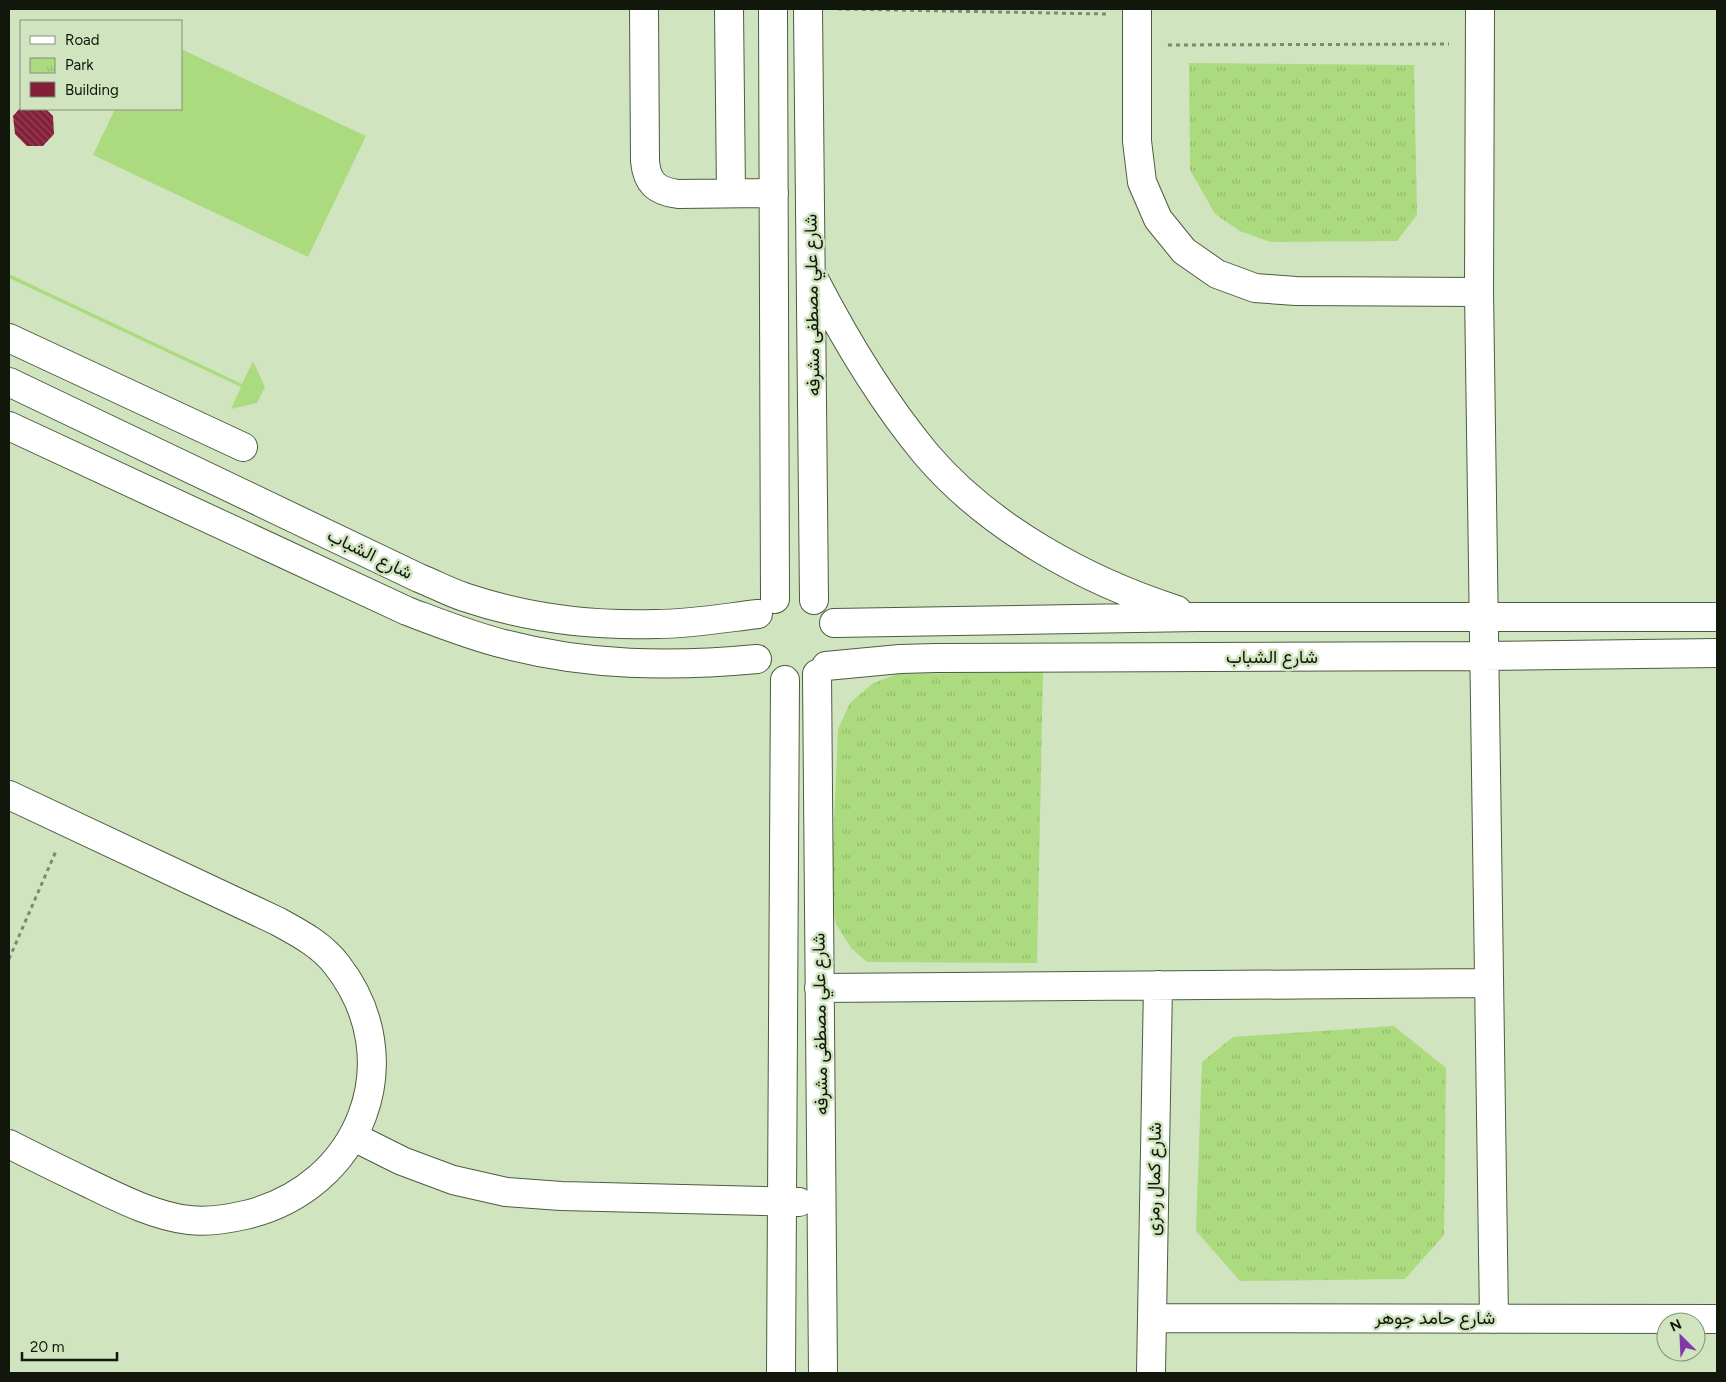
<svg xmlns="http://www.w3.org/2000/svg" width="1726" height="1382" font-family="Figtree,Vazirmatn,sans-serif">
<defs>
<pattern id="park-tufts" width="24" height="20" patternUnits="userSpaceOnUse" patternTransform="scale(1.25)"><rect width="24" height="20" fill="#acdb7f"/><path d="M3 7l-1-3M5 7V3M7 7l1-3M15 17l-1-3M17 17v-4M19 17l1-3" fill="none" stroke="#93bb6c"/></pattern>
<pattern id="building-back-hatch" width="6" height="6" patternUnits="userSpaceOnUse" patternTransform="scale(1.25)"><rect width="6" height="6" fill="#841f39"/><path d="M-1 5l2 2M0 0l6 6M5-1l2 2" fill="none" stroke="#914658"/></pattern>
</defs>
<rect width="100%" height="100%" fill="#d0e4c0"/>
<path fill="#acdb7f" d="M181,49L366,136L308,257L93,155L115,109H181Z
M9,274L242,384L253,361L265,387L257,403L231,409L241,387L9,278Z"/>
<path fill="url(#park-tufts)" d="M1189,63L1414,65L1417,215L1397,241L1270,242L1240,231L1215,214L1190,170Z
M1043,672L1037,963L867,962L851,948L836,924L831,900L838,729L850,703L872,684L897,674Z
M1394,1026L1446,1068L1444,1235L1405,1279L1240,1281L1196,1231L1202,1062L1233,1037Z"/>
<path fill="url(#building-back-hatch)" d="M21,107V109H46L53,116L54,134L43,146H27L15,134L13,116Z"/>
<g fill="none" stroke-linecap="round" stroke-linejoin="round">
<defs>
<path id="minor" d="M644,9L645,161C647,183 656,191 678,194L774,193
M729,9L731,193
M773,9L775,599
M808,9L814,600
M1137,9V141L1142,182L1158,219L1184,251L1217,274L1255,288L1296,291L1479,292
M1480,9L1479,292L1494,1319
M814,279C846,341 882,401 926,454C989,528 1086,581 1177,610
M9,338L243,447
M9,382L419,578C434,584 449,592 464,597C526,618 591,626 656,624C690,624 724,618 758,614
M9,426L407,611C439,623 471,636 504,644C587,666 671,667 757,659
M834,623L1197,617H1717
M826,666L900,659L936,658L1484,656L1717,653
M817,674L823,1373
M9,795L277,921C299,933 322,945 337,965C411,1060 361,1188 245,1215C228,1219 208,1222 189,1220C155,1216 121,1199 90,1184C63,1171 36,1158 9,1144
M819,988L1489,983
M354,1137L402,1161L453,1180L506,1192L561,1196L799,1202
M1152,1318L1717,1319
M781,1373L785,680
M1151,1373L1158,985"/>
</defs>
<use href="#minor" stroke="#4c5d3e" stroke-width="30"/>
<path stroke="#7c8a70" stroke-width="3" stroke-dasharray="4 4" stroke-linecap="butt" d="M838,9L1106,14
M1168,45L1449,44
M9,959L56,851"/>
<use href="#minor" stroke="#fff" stroke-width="28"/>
</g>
<g text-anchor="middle" stroke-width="5" stroke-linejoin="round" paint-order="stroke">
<g font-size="18" fill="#11170a" stroke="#d0e4c0">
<text transform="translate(812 305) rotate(-91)" y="6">شارع علي مصطفى مشرفه</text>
<text transform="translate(370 554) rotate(26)" y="6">شارع الشباب</text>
<text x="1272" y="663">شارع الشباب</text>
<text transform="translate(820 1024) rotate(-91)" y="6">شارع علي مصطفى مشرفه</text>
<text transform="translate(1154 1179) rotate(-89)" y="6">شارع كمال رمزى</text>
<text x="1435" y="1324">شارع حامد جوهر</text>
</g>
</g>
<rect width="1726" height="1382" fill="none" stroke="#11170a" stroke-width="20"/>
<rect x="20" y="20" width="162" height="90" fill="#d0e4c0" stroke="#849277"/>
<rect x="30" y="36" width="25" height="8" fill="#ffffff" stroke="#849277"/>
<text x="65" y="45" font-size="15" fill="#11170a">Road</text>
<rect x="30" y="58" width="25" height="15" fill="url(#park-tufts)" stroke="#849277"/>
<text x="65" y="70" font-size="15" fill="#11170a">Park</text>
<rect x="30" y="82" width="25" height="15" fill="#841f39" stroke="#849277"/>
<text x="65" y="95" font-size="15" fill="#11170a">Building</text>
<g transform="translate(1681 1337) rotate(336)"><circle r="24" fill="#d0e4c0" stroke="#849277"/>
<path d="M0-4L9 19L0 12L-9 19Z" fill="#8138ab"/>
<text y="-8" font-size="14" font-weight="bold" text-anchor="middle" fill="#11170a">N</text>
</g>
<path d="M22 1352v8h95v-8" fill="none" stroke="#11170a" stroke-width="2.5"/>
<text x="30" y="1352" font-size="15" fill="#11170a" stroke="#d0e4c0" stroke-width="4" paint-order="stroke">20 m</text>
</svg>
